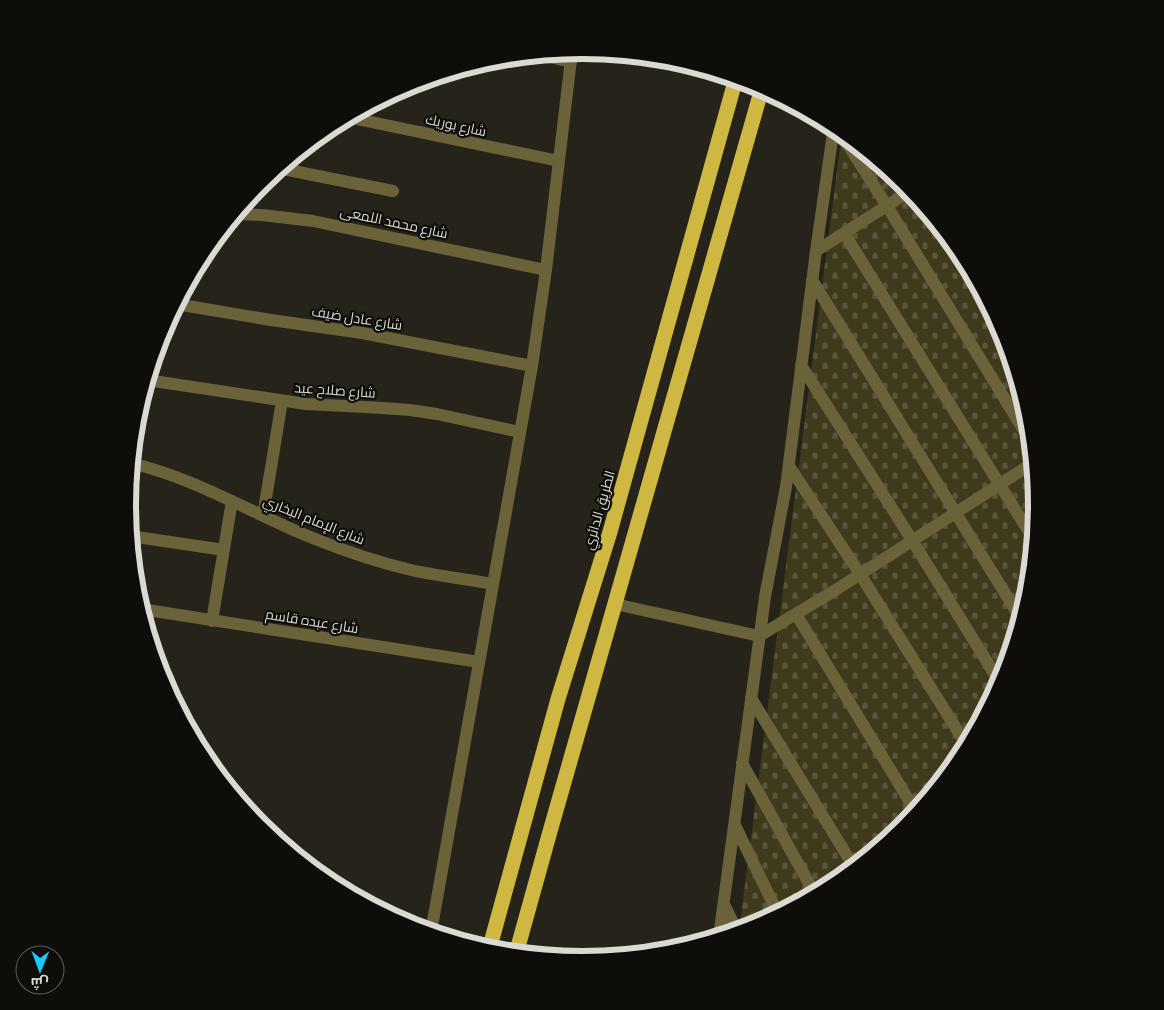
<svg xmlns="http://www.w3.org/2000/svg" width="1164" height="1010" font-family="Bitter,Cairo,serif">
<defs>
<pattern id="cemetery-stones" width="16" height="16" patternUnits="userSpaceOnUse" patternTransform="scale(1.25)"><rect width="16" height="16" fill="#3f3a1b"/><path d="M2 7V4a2 2 0 0 1 4 0v3zM10 15v-3a2 2 0 0 1 4 0v3z" fill="#5a563b"/></pattern>
</defs>
<rect width="100%" height="100%" fill="#26241a"/>
<path fill="url(#cemetery-stones)" d="M842,132L904,183L960,252L1002,331L1028,417L1037,505L1028,594L1002,679L960,758L904,827L835,883L756,925L739,931Z"/>
<g fill="none" stroke-linecap="round" stroke-linejoin="round">
<path stroke="#6a6238" stroke-width="12" d="M537,54L571,62
M347,117L559,161
M838,129L887,206L1031,442
M278,168L393,191
M235,214L262,215L313,221L546,270
M844,233L1034,540
M816,251L910,191
M812,280L1021,619
M176,304L271,320L362,333L532,366
M801,365L912,540L1000,683
M147,380L306,404L383,408L410,410L437,414L520,432
M131,463C194,478 250,512 310,537C342,550 377,562 411,570C438,576 466,579 493,584
M789,466L860,574L967,746
M263,516L282,401
M130,536L224,550
M615,604L759,636L834,591L1033,463
M141,609L479,662
M796,614L916,812
M212,621L232,501
M751,698L854,867
M742,763L815,894
M735,825L778,914
M724,904L737,931
M431,932L532,366L546,270L572,51
M719,937L765,597L786,487L816,251L834,126"/>
<path stroke="#ceb841" stroke-width="15" d="M489,950L558,699L610,532L736,78
M516,954L549,835L762,88"/>
</g>
<g text-anchor="middle" stroke-width="4.5" stroke-linejoin="round" paint-order="stroke">
<g font-size="14" fill="#dbd9d3" stroke="#0e0d09">
<text transform="translate(456 125) rotate(12)" y="5">شارع بوريك</text>
<text transform="translate(394 222) rotate(12)" y="5">شارع محمد اللمعى</text>
<text transform="translate(357 318) rotate(9)" y="5">شارع عادل ضيف</text>
<text transform="translate(335 390) rotate(4)" y="5">شارع صلاح عيد</text>
<text transform="translate(599 510) rotate(-74)" y="5">الطريق الدائري</text>
<text transform="translate(314 520) rotate(22)" y="5">شارع الإمام البخاري</text>
<text transform="translate(312 621) rotate(9)" y="5">شارع عبده قاسم</text>
</g>
</g>
<path d="M0 0H1164V1010H0ZM136 505a446 446 0 1 1 892 0a446 446 0 1 1-892 0Z" fill="#0e0d09" fill-rule="evenodd"/>
<path fill="none" stroke="#dbd9d3" stroke-width="6" d="M136 505a446 446 0 1 1 892 0a446 446 0 1 1-892 0Z"/>
<g transform="translate(40 970) rotate(181)"><circle r="24" fill="#0e0d09" stroke="#605f5a"/>
<path d="M0-4L9 19L0 12L-9 19Z" fill="#18cafc"/>
<text y="-8" font-size="14" font-weight="bold" text-anchor="middle" fill="#dbd9d3">ش</text>
</g>
</svg>
